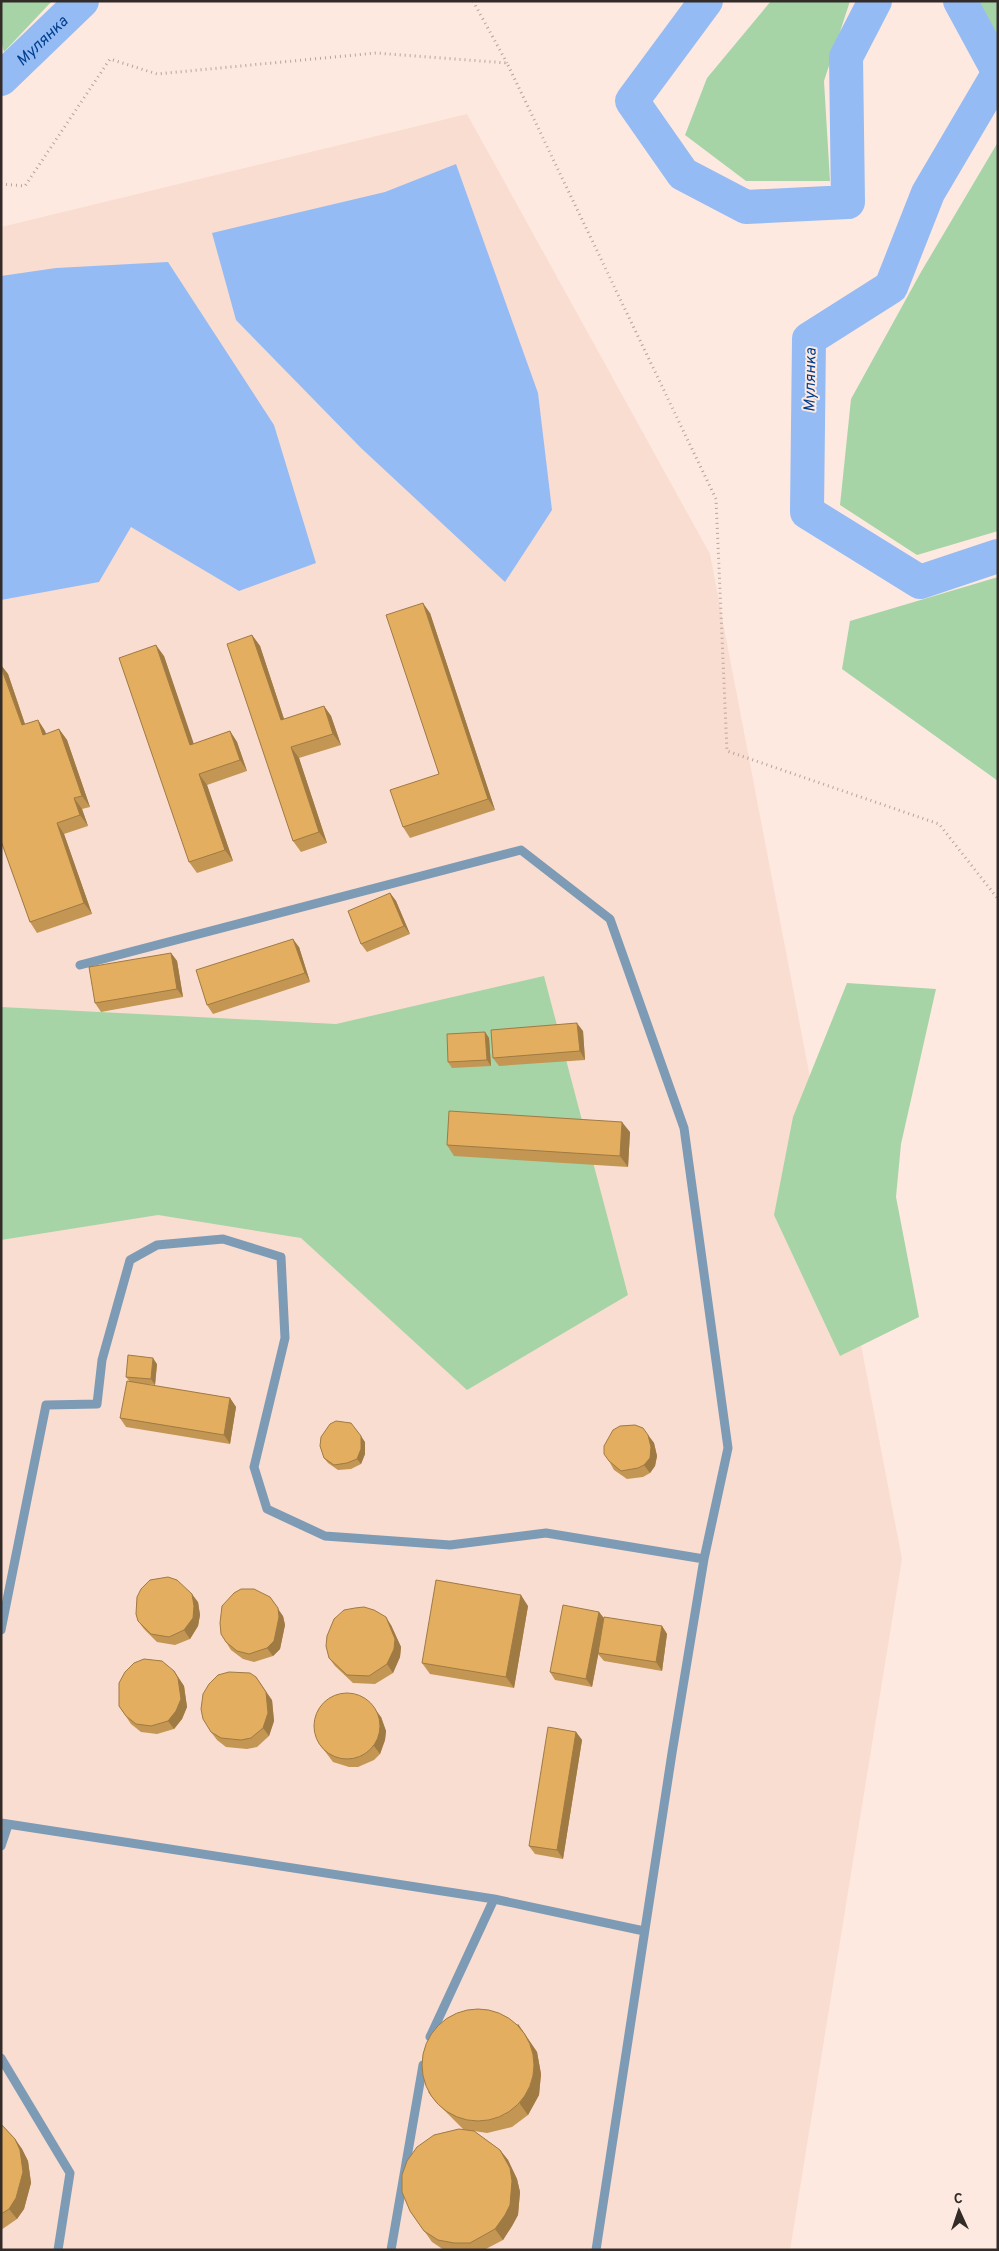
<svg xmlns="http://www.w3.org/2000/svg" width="999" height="2251" font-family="Overpass,sans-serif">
<rect width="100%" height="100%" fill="#fee9e0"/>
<path fill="#faddd1" d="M467,114L710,554L902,1559L790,2250H1V227Z"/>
<path fill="#a6d4a6" d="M1,1H52L4,52L1,40Z
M771,1H850L824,81L830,181H746L685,135L707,78Z
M972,1H998V62Z
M998,142V531L917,555L840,505L851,399L921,272Z
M998,577V781L842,669L850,621Z
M544,976L628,1295L467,1390L301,1238L158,1215L1,1240V1007L336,1024Z
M847,983L936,989L901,1144L896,1197L919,1317L840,1356L774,1215L793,1117Z"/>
<path fill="#95bbf4" d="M456,164L538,393L552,510L505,582L361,448L236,320L212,233L385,192Z
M168,262L274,425L316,563L239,591L131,527L99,582L1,600V276L56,268Z"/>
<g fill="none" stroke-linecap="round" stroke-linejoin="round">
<g stroke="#95bbf4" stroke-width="34">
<path d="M706,1L632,101L683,174L746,207L848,202L846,57L875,1"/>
<path d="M960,1L998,71"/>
<path d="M998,74L928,193L891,287L809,339L807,512L920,582L998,556"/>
<path id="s1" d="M1,79L82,1"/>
</g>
<path stroke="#b4a49d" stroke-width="3" stroke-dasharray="1 4" stroke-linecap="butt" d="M473,1L507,63
M1,184L25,186L110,59L157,74L376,53L507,63L716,499L727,751L939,824L998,899"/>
<path stroke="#7d9bb5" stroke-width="9" d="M80,965L521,850L610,919L684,1128L728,1448L704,1559L672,1753L596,2250
M1,1630L46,1405L97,1404L102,1360L130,1260L157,1245L223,1239L281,1257L285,1338L254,1467L267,1509L325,1536L450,1545L546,1533L704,1559
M1,1823L494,1899L644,1931
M1,1846L8,1825
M430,2037L494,1899
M1,2058L70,2173L58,2250
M391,2250L423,2065"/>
</g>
<path fill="#c39653" d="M430,613L495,810L410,838L403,827L439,774Z
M252,635L260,646L284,719L324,706L331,716L341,745L299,758L327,843L301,852L293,841Z
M164,656L193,744L230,731L237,742L247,771L207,785L233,861L197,873L189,862Z
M1,665L8,674L25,724L38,720L45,731L46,734L59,729L67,740L90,807L82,809L88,826L64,834L92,914L37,933L30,922L3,846L1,847Z
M390,893L396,901L410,934L367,952L361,944Z
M299,947L310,982L213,1014L207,1005Z
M171,953L177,961L183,997L101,1012L95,1003Z
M583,1031L585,1060L499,1066L493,1058Z
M485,1032L489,1038L491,1066L452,1068L448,1062Z
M630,1132L628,1167L454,1156L447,1145Z
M157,1364L155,1385L136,1383L230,1398L236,1407L230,1444L126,1427L120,1418L130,1382L126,1377Z
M648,1435L654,1443L657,1456L655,1466L650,1473L643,1477L627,1479L614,1470L609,1461Z
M365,1442V1454L361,1464L351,1469L338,1470L328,1463L324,1458Z
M198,1602L200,1615L198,1626L190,1639L175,1645L157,1642L144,1629L138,1621Z
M528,1606L514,1688L430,1674L422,1663Z
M599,1612L604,1618L662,1626L667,1634L662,1671L604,1661L598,1654L592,1687L555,1680L550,1672Z
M283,1616L285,1625L280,1649L273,1656L254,1662L243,1659L231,1650L226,1642Z
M391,1625L401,1647L400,1657L393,1673L375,1684L353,1683L335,1666L329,1658Z
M174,1671L184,1686L187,1707L182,1719L174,1729L157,1734L141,1732L131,1724L119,1706Z
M272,1700L274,1721L269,1736L257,1747L247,1749L226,1747L217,1740L211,1732Z
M381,1717L386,1731L385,1740L380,1754L374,1760L358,1767H349L333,1762L321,1746Z
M576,1732L582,1740L563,1859L535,1854L529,1846Z
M518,2024L537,2052L541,2074L539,2095L528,2115L512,2127L487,2133L474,2131L500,2150L508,2160L517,2179L520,2192L518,2215L512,2226L503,2240L484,2250H444L432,2242L410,2211L464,2130L436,2102L428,2092Z
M1,2124L15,2139L22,2149L28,2161L31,2183L24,2209L17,2219L1,2230Z"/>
<path fill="#9f7a43" d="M423,603L430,613L495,810L488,799Z
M252,635L260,646L288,731L281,720Z
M156,645L164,656L198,756L190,745Z
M1,665L8,674L29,736L22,725Z
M324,706L331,716L341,745L333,734Z
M38,720L45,731L51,746L43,735Z
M59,729L67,740L90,807L82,796Z
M230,731L237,742L247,771L240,760Z
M291,747L299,758L327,843L319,832Z
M199,774L207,785L233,861L225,850Z
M74,798L82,809L88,826L80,815Z
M57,823L64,834L92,914L84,903Z
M390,893L396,901L410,934L404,926Z
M293,939L299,947L310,982L305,973Z
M171,953L177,961L183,997L177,989Z
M577,1023L583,1031L585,1060L580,1051Z
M485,1032L489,1038L491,1066L487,1060Z
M622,1122L630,1132L628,1167L620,1156Z
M153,1358L157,1364L155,1385L151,1379Z
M230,1398L236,1407L230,1444L224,1435Z
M648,1435L654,1443L657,1456L655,1466L650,1473L644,1465Z
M361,1436L365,1442V1454L361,1464L357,1459Z
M192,1594L198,1602L200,1615L198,1626L190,1639L184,1630Z
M521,1595L528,1606L514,1688L506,1677Z
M270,1597L283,1616L285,1625L280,1649L273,1656L267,1648Z
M599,1612L605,1620L592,1687L586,1679Z
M386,1617L391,1625L401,1647L400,1657L393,1673L387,1664Z
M662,1626L667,1634L662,1671L656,1662Z
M174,1671L184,1686L187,1707L182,1719L174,1729L168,1721Z
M256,1677L272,1700L274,1721L269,1736L263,1728Z
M375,1709L381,1717L386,1731L385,1740L380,1754L374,1746Z
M576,1732L582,1740L563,1859L557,1850Z
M518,2024L537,2052L541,2074L539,2095L528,2115L520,2104Z
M15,2139L22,2149L28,2161L31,2183L24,2209L17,2219L9,2209Z
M500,2150L508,2160L517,2179L520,2192L518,2215L512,2226L503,2240L495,2229Z"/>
<path fill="#e3ae60" stroke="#9f7a43" d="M423,603L488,799L403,827L390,790L439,774L386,615Z
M252,635L281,720L324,706L333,734L291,747L319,832L293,841L227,644Z
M156,645L190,745L230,731L240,760L199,774L225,850L189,862L119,658Z
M1,667L22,725L38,720L43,735L59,729L82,796L74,798L80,815L57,823L84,903L30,922L1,841Z
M390,893L404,926L361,944L348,911Z
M293,939L305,973L207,1005L196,970Z
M171,953L177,989L95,1003L89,967Z
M577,1023L580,1051L493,1058L491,1030Z
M485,1032L487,1060L448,1062L447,1034Z
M449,1111L622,1122L620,1156L447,1145Z
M128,1355L153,1358L151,1379L126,1377Z
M127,1381L230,1398L224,1435L120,1418Z
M336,1421L351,1423L361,1436V1449L357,1459L347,1463L334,1465L324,1458L320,1446L321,1437L330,1424Z
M635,1425L643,1428L648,1435L651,1447L650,1458L644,1465L638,1468L621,1471L609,1461L604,1454V1446L613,1430L620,1426Z
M168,1577L177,1580L192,1594L194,1606L193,1618L184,1630L169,1637L151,1634L138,1621L136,1614L137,1597L141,1589L150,1580Z
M436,1580L521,1595L506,1677L422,1663Z
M241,1589H254L270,1597L278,1608L279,1617L274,1641L267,1648L249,1654L237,1651L226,1642L221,1634L220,1623L222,1606L234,1593Z
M563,1605L599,1612L586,1679L550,1672Z
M364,1607L374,1610L386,1617L395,1639L394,1649L387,1664L369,1676L347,1675L329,1658L326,1646L327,1636L334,1619L344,1610L355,1608Z
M604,1617L662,1626L656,1662L598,1653Z
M144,1659L162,1661L174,1671L178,1678L181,1699L176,1711L168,1721L151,1726L136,1724L126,1716L119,1706V1683L125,1672L134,1663Z
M229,1672L250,1673L256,1677L266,1692L268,1713L263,1728L251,1738L241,1740L221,1738L211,1732L203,1719L201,1709L203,1694L209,1684L218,1675Z
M314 1726a33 33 0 1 1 66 0a33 33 0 1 1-66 0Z
M548,1727L576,1732L557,1850L529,1846Z
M422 2065a56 56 0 1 1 112 0a56 56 0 1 1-112 0Z
M1,2124L15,2139L20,2150L23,2172L16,2198L9,2209L1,2214Z
M459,2129L474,2131L500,2150L510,2168L512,2181L510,2205L505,2215L495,2229L470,2243H454L438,2240L424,2231L410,2211L402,2192V2175L407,2161L417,2147L434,2135Z"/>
<g text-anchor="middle" stroke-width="4" stroke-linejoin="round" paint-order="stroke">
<g font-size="16" font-style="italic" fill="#013f8f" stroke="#fee9e0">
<text dy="6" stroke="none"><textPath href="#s1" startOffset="56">Мулянка</textPath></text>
<text transform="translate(809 380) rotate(-89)" y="6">Мулянка</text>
</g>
</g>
<rect width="999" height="2251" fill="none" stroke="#332b28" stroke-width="5"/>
<g transform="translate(959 2211) rotate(357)" stroke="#fee9e0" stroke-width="4" paint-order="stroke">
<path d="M0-4L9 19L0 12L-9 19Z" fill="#332b28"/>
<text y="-8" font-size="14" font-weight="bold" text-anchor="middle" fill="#332b28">С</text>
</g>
</svg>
